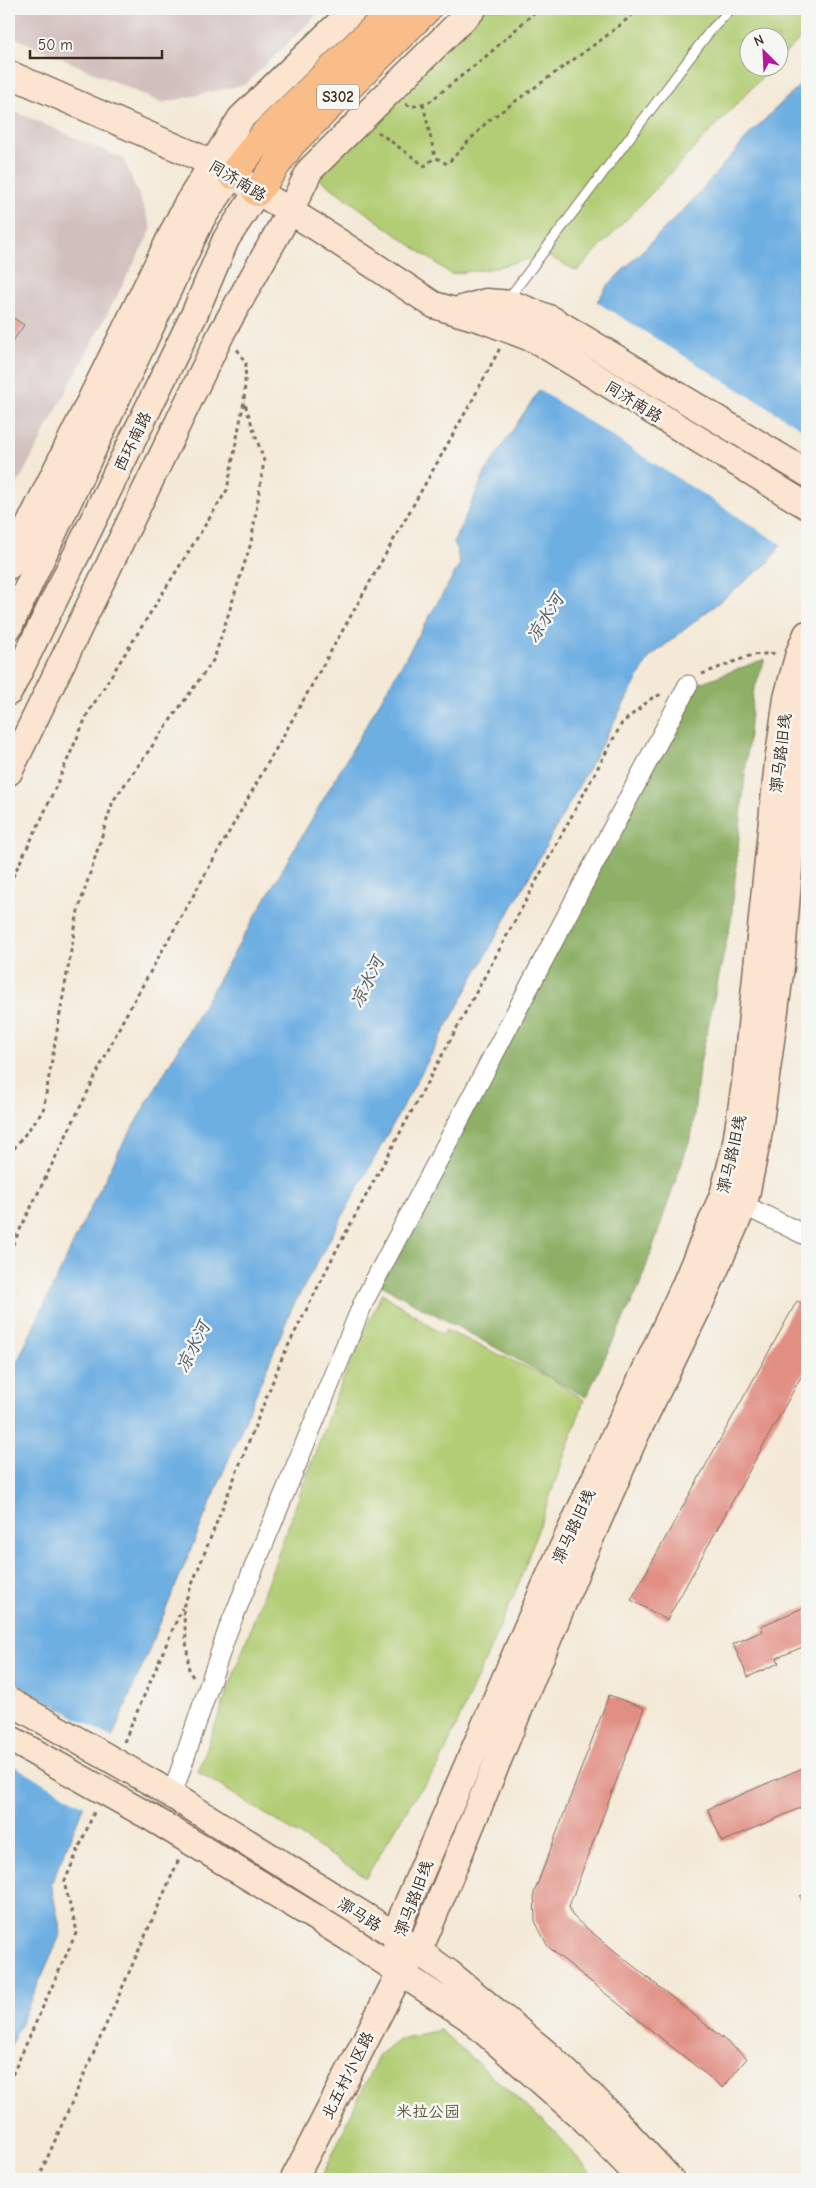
<svg xmlns="http://www.w3.org/2000/svg" width="816" height="2188" font-family="'Comic Neue','LXGW WenKai TC',sans-serif">
<rect width="100%" height="100%" fill="#f6f6f2"/>
<filter id="ink" filterUnits="userSpaceOnUse"><feTurbulence type="fractalNoise" baseFrequency=".02" numOctaves="2"/><feDisplacementMap in="SourceGraphic" scale="10" xChannelSelector="R" yChannelSelector="G"/><feConvolveMatrix kernelMatrix="1 2 1 2 8 2 1 2 1" color-interpolation-filters="sRGB"/></filter>
<filter id="wash" filterUnits="userSpaceOnUse"><feTurbulence type="fractalNoise" baseFrequency=".0096" numOctaves="4" result="noise"/><feDisplacementMap in="SourceGraphic" scale="20" xChannelSelector="R" yChannelSelector="G"/><feGaussianBlur stdDeviation="1.12" result="paint"/><feColorMatrix in="noise" values="0 0 0 0 0 0 0 0 0 0 0 0 0 0 0 0 0 1.4 0 .05"/><feComposite in="paint" operator="in"/></filter>
<g filter="url(#wash)">
<rect width="100%" height="100%" fill="#f4e9d7"/>
<path fill="#d1bfbd" d="M9,9H323L246,84L162,103L9,35Z
M9,109L124,159L152,229L9,500Z"/>
<path fill="#b2cd74" stroke="#767c49" d="M472,9H807V31L779,60L778,38H748V68H771L577,271L546,255L489,269L451,274L318,178Z
M382,1293L443,1335L446,1330L552,1379L584,1400L519,1583L438,1767L412,1801L366,1877L198,1772L337,1393Z
M440,2030L556,2133L596,2179H321L378,2056L400,2039Z"/>
<path fill="#8db066" stroke="#646d42" d="M765,659L753,693L731,920L699,1068L692,1133L639,1287L586,1397L381,1285L694,685Z"/>
<path fill="#6eafe2" stroke="#546c80" d="M807,78V508L769,562L649,658L291,1310L51,1884L61,1933L9,2049V1379L84,1221L119,1151L460,564L454,541L486,471L608,285L692,201L753,131Z"/>
<path fill="#f4e9d7" d="M595,301L807,432V513L784,546L538,389Z
M9,1680L114,1739L86,1807L9,1763Z"/>
<g id="blocks">
<path fill="#e18e83" d="M9,315L24,325L9,347Z
M797,1301L807,1306V1366L667,1620L631,1600Z
M807,1606V1645L777,1658L779,1663L748,1677L733,1644L763,1631L761,1626Z
M609,1695L644,1708L569,1906L572,1915L579,1922L747,2058L723,2088L554,1952L547,1945L535,1921L534,1893Z
M807,1766V1805L722,1842L708,1809Z
M807,1893V1912L800,1896Z"/>
</g>
</g>
<g filter="url(#ink)">
<use href="#blocks" fill-opacity="0" stroke="#7c6d5f" stroke-width="1"/>
<g fill="none" stroke-linecap="round" stroke-linejoin="round">
<defs>
<path id="lane" d="M508,299L710,31L731,9"/>
<path id="street" d="M733,1200L807,1236
M172,1795L228,1630L364,1301L688,685"/>
<path id="secondary" d="M9,74L212,163L319,229L434,305L484,320L536,340L807,506
M455,311L486,302L512,304L551,319L807,473
M9,566L186,206L241,118L354,9
M9,627L202,218L232,175
M9,692L194,315L226,239L257,192
M9,772L222,332L290,211L310,170L473,9
M156,1785L395,1935L449,1973L546,2053L602,2106L670,2179
M152,1818L347,1937L469,2018L585,2120L641,2179
M401,1971L395,1935L404,1912L548,1579L684,1287L723,1195L735,1149L745,1084L778,762L787,698L799,653L807,634
M294,2179L401,1971L419,1951L583,1555L637,1432L697,1310L744,1205L758,1137L781,966L801,724L807,701"/>
<path id="primary" d="M232,175L267,131L394,9
M257,192L292,143L427,9"/>
</defs>
<use href="#lane" stroke="#7c6d5f" stroke-width="11"/>
<use href="#street" stroke="#7c6d5f" stroke-width="21"/>
<use href="#secondary" stroke="#7c6d5f" stroke-width="29"/>
<use href="#primary" stroke="#7c6d5f" stroke-width="30"/>
<path stroke="#7c6d5f" stroke-width="3" stroke-dasharray="4 4" stroke-linecap="butt" d="M406,104L411,107L429,102L490,53L538,9
M423,104L435,157L447,164L488,121L605,37L631,16L634,9
M378,132L425,166L435,157
M702,674L752,655L777,653
M9,884L41,820L88,713L227,490L244,401L246,363L237,349
M9,1155L43,1111L78,911L113,801L214,659L251,543L264,461L244,401
M9,1252L122,1022L473,399L500,348
M193,1677L189,1671L183,1607L282,1358L336,1251L622,723L652,698L662,694
M124,1742L182,1608
M9,2082L77,1931L64,1883L95,1810
M38,2179L179,1859"/>
<use href="#lane" stroke="#fff" stroke-width="9"/>
<use href="#street" stroke="#fff" stroke-width="19"/>
<use href="#secondary" stroke="#fce5d0" stroke-width="26"/>
<use href="#primary" stroke="#f8bd89" stroke-width="28"/>
<defs>
<path id="secondary-bridge" d="M9,1701L156,1785
M9,1738L152,1818"/>
</defs>
<use href="#secondary-bridge" stroke="#7c6d5f" stroke-width="29" stroke-linecap="butt"/>
<use href="#secondary-bridge" stroke="#fce5d0" stroke-width="26"/>
</g>
</g>
<g text-anchor="middle" stroke-width="5" stroke-linejoin="round" paint-order="stroke">
<rect fill="#f6f6f2" stroke="#73675e" stroke-width="1" x="317" y="84.5" width="42" height="25" rx="4"/>
<g font-size="15" font-weight="bold" fill="#3b2a1e">
<text x="338" y="102">S302</text>
</g>
<g font-size="16" fill="#3b2a1e" stroke="#f6f6f2">
<text transform="translate(238 180) rotate(31)" y="6">同济南路</text>
<text transform="translate(634 401) rotate(32)" y="6">同济南路</text>
<text transform="translate(132 441) rotate(-64)" y="6">西环南路</text>
<text transform="translate(780 753) rotate(-83)" y="6">漷马路旧线</text>
<text transform="translate(731 1154) rotate(-77)" y="6">漷马路旧线</text>
<text transform="translate(573 1526) rotate(-65)" y="6">漷马路旧线</text>
<text transform="translate(413 1898) rotate(-69)" y="6">漷马路旧线</text>
<text transform="translate(360 1914) rotate(32)" y="6">漷马路</text>
<text transform="translate(347 2075) rotate(-63)" y="6">北五村小区路</text>
</g>
<g font-size="16" fill="#595334" stroke="#f6f6f2">
<text x="428" y="2117">米拉公园</text>
</g>
<g font-size="18" font-style="italic" fill="#4d5963" stroke="#f6f6f2">
<text transform="translate(545 618) rotate(-58)" y="6">凉水河</text>
<text transform="translate(367 982) rotate(-64)" y="6">凉水河</text>
<text transform="translate(193 1347) rotate(-64)" y="6">凉水河</text>
</g>
</g>
<rect width="816" height="2188" fill="none" stroke="#f6f6f2" stroke-width="30"/>
<g transform="translate(764 52) rotate(336)"><circle r="24" fill="#f6f6f2" stroke="#aba49d"/>
<path d="M0-4L9 19L0 12L-9 19Z" fill="#b5179e"/>
<text y="-8" font-size="14" font-weight="bold" text-anchor="middle" fill="#3b2a1e">N</text>
</g>
<path d="M30 50v8h132v-8" fill="none" stroke="#3b2a1e" stroke-width="2.5"/>
<text x="38" y="50" font-size="15" fill="#3b2a1e" stroke="#f6f6f2" stroke-width="4" paint-order="stroke">50 m</text>
</svg>
